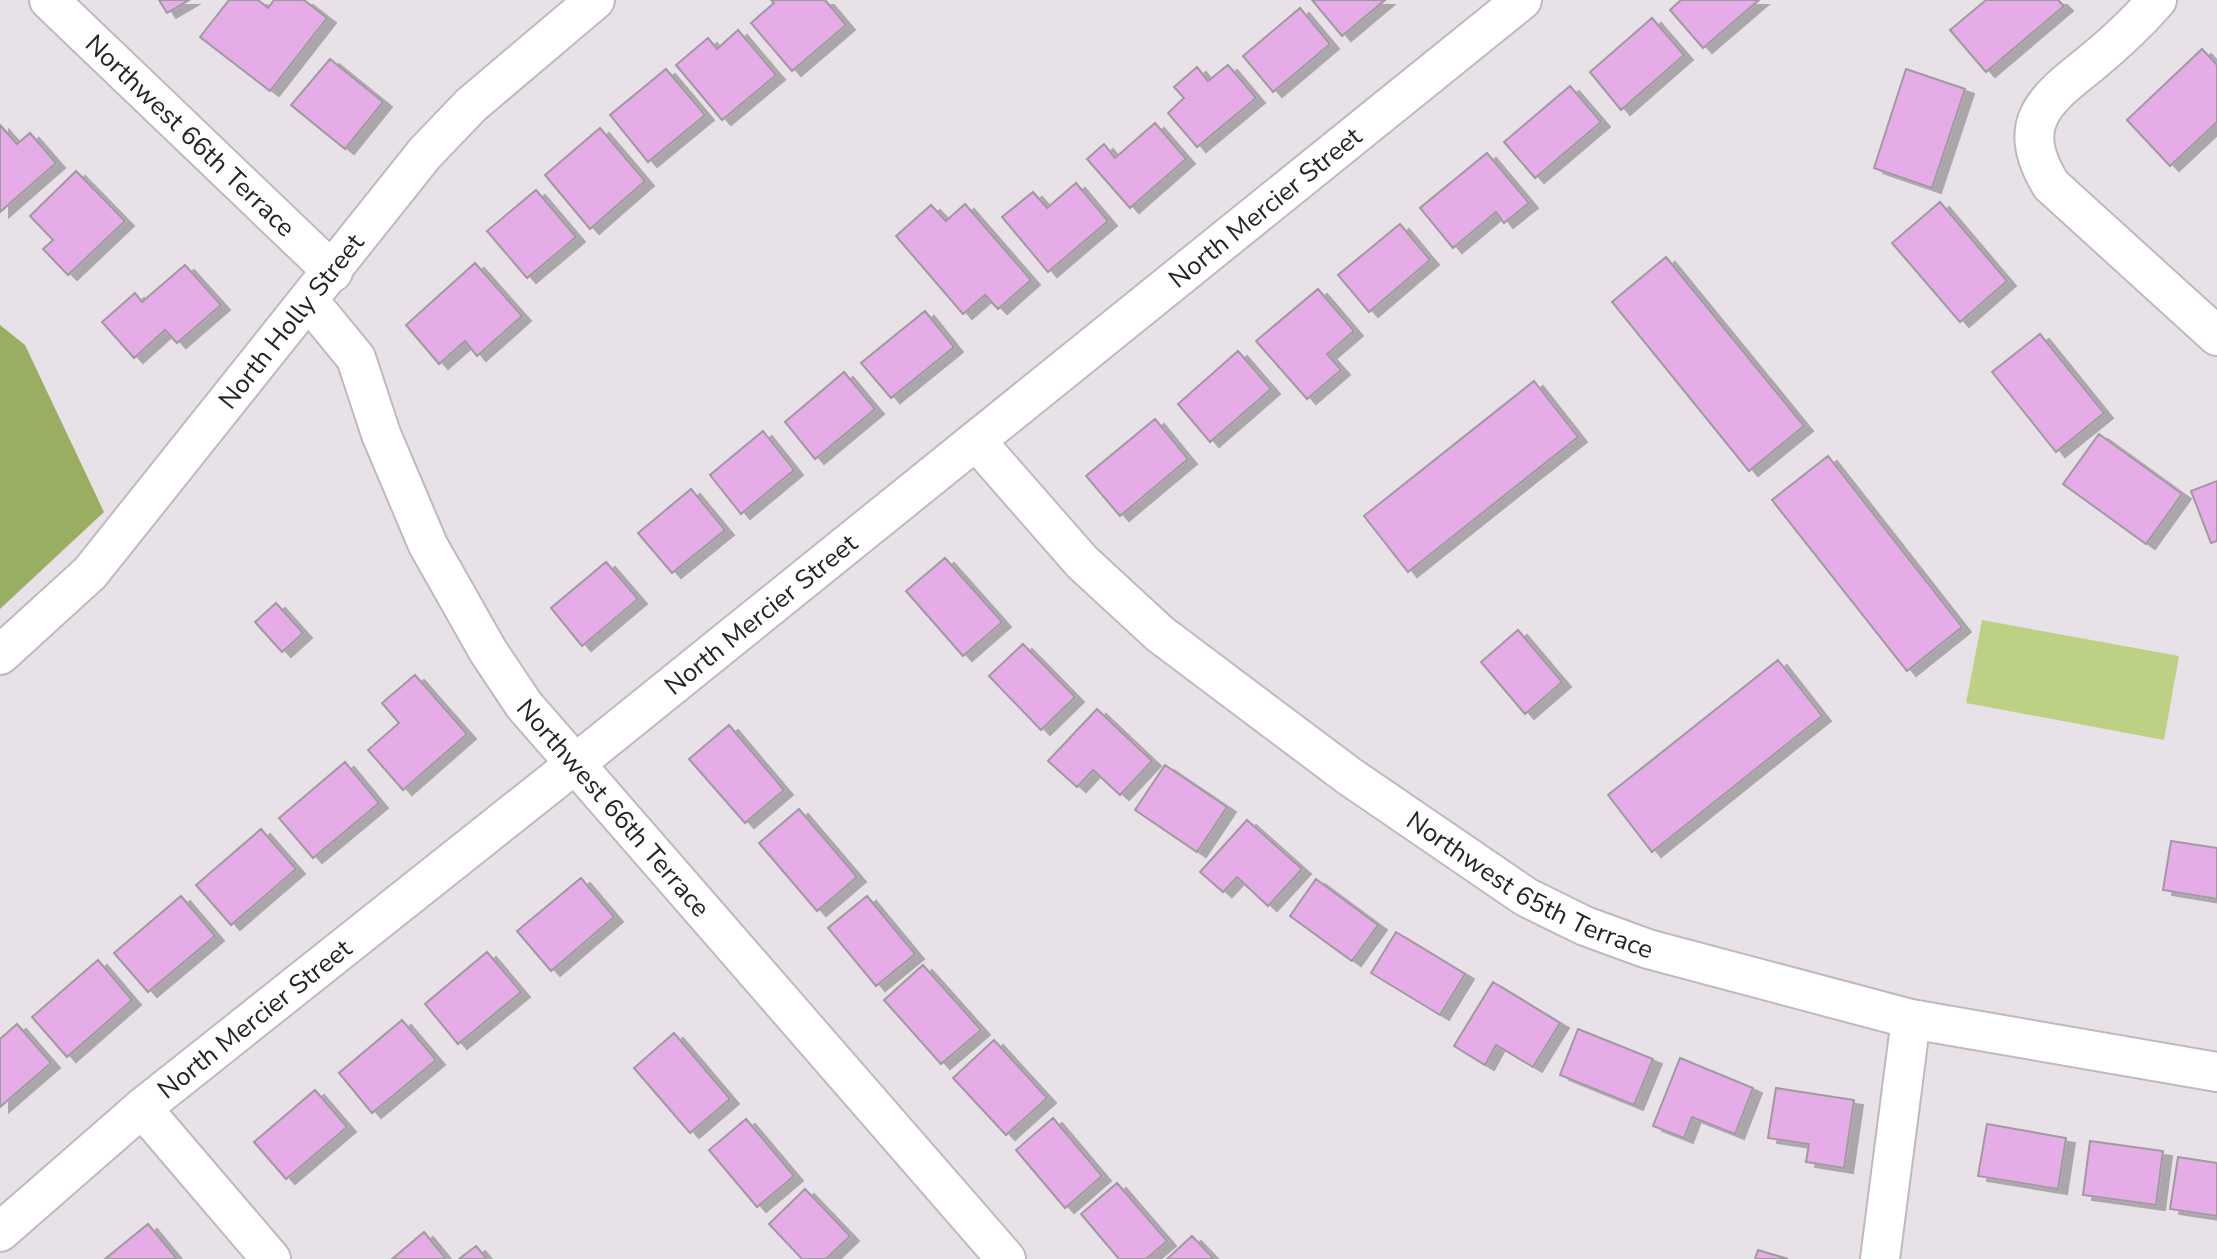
<svg xmlns="http://www.w3.org/2000/svg" width="2217" height="1259" font-family="'Nunito Sans',sans-serif">
<defs>
<filter id="shadow"><feDropShadow dx="9" dy="5" stdDeviation="0" flood-color="#0004"/></filter>
</defs>
<rect width="100%" height="100%" fill="#e8e2e8"/>
<path fill="#bcd184" d="M1982,620L2179,656L2164,740L1966,703Z"/>
<path fill="#9aae62" d="M0,325L25,345L104,512L0,609Z"/>
<path fill="#e6ace7" stroke="#a09aa0" stroke-width="2" filter="url(#shadow)" d="M159,0H189L167,13Z
M229,0H258L268,8L274,0H304L327,18L270,91L200,37Z
M771,0H825L846,25L792,71L751,23L774,3Z
M1312,0H1385L1342,36Z
M1681,0H1759L1703,48L1670,10Z
M1986,0H2058L2064,6L1986,72L1950,30Z
M1300,8L1330,44L1273,92L1243,56Z
M1652,18L1684,55L1621,110L1590,72Z
M738,30L776,75L722,120L676,65L708,38L717,49Z
M2202,49L2217,65V122L2170,166L2127,120Z
M330,59L383,102L345,149L291,105Z
M1228,65L1256,98L1197,147L1168,113L1184,98L1174,87L1197,67L1208,81Z
M666,69L705,115L648,162L610,115Z
M1906,69L1965,89L1932,188L1874,168Z
M1570,86L1601,122L1535,178L1504,142Z
M1155,123L1186,159L1130,208L1087,159L1104,144L1115,158Z
M0,125L17,144L30,133L56,163L0,212Z
M600,128L645,181L590,229L545,175Z
M1487,153L1529,203L1504,223L1496,212L1453,248L1420,208Z
M76,171L125,221L68,275L43,249L53,240L30,216Z
M1076,183L1108,221L1048,272L1002,217L1033,192L1047,208Z
M536,190L576,237L527,278L487,231Z
M1940,202L2007,281L1960,322L1892,243Z
M965,204L1031,280L998,309L985,295L963,314L896,236L931,205L946,221Z
M1400,224L1430,260L1369,312L1338,275Z
M1666,257L1804,426L1749,471L1612,302Z
M475,263L522,316L477,356L465,341L439,364L406,325Z
M185,265L221,305L177,343L165,330L134,358L102,322L135,293L142,302Z
M1318,289L1354,331L1327,354L1341,370L1307,399L1256,341Z
M925,311L954,347L891,398L861,363Z
M2040,334L2104,413L2056,452L1992,372Z
M1238,351L1271,389L1210,442L1178,404Z
M844,372L875,409L815,459L785,422Z
M1534,381L1578,437L1408,572L1364,516Z
M1155,419L1188,459L1120,516L1086,476Z
M763,431L794,470L741,514L710,475Z
M2099,434L2182,494L2146,544L2063,484Z
M1828,456L1962,627L1907,671L1772,500Z
M2217,481V541L2211,543L2191,491Z
M691,489L725,530L672,573L638,533Z
M945,558L1002,622L963,656L906,591Z
M606,562L638,599L582,646L551,608Z
M276,603L303,633L282,652L255,622Z
M1518,630L1562,682L1525,714L1481,662Z
M1023,644L1075,697L1041,730L989,676Z
M1778,660L1822,716L1652,852L1608,795Z
M415,675L467,734L403,790L368,750L399,723L382,703Z
M1097,709L1152,761L1120,795L1093,770L1077,787L1048,761Z
M729,725L784,790L745,823L689,759Z
M345,762L379,803L313,858L279,818Z
M1165,765L1227,807L1197,852L1135,810Z
M799,809L857,877L817,911L759,843Z
M1247,820L1302,869L1268,906L1237,877L1223,892L1200,872Z
M261,829L296,869L231,925L196,885Z
M2171,841L2217,848V899L2163,890Z
M581,878L614,917L551,971L517,931Z
M1316,879L1378,925L1352,961L1290,916Z
M181,896L215,936L148,992L114,953Z
M867,896L915,954L876,986L828,928Z
M1396,932L1465,974L1440,1015L1371,973Z
M487,952L521,992L458,1044L425,1004Z
M98,960L132,1000L67,1057L32,1017Z
M923,965L981,1030L941,1064L884,1000Z
M1493,982L1560,1023L1533,1067L1496,1045L1485,1065L1454,1046Z
M402,1020L436,1060L372,1113L339,1073Z
M17,1024L51,1063L0,1107V1039Z
M1578,1029L1653,1059L1634,1105L1560,1075Z
M674,1033L730,1099L690,1133L634,1068Z
M994,1040L1047,1098L1006,1135L953,1078Z
M1680,1058L1753,1088L1735,1134L1692,1117L1684,1138L1653,1126Z
M1776,1088L1854,1100L1844,1168L1806,1162L1809,1144L1768,1138Z
M315,1090L347,1127L286,1179L254,1142Z
M1053,1118L1102,1176L1065,1208L1016,1150Z
M746,1119L794,1176L757,1207L709,1150Z
M1987,1124L2066,1138L2058,1189L1978,1176Z
M2090,1141L2163,1151L2156,1205L2083,1195Z
M2178,1157L2217,1163V1216L2170,1209Z
M1117,1183L1167,1241L1146,1259H1119L1081,1214Z
M805,1189L850,1236L826,1259H802L769,1224Z
M148,1224L177,1259H105Z
M424,1232L446,1259H392Z
M1192,1236L1214,1259H1167Z
M476,1246L487,1259H459Z
M1758,1250L1788,1259H1755Z"/>
<g fill="none" stroke-linecap="round" stroke-linejoin="round">
<defs>
<g id="minor">
<path id="s1" d="M49,0L333,272"/>
<path d="M2157,0C2137,23 2113,45 2090,64C2043,101 2014,125 2051,185L2217,336"/>
<path id="s2" d="M310,302L356,358L381,434L428,545L488,651L524,705L1006,1259"/>
<path id="s3" d="M976,441L1082,562L1160,634L1349,776L1526,897L1585,926L1648,949L1911,1019L2217,1072"/>
<path id="s4" d="M0,655L90,573L425,153L471,105L595,0"/>
<path d="M142,1108L271,1259"/>
<path id="s5" d="M0,1232L142,1108L575,764L1522,0"/>
<path d="M1880,1259L1911,1019"/>
</g>
</defs>
<use href="#minor" stroke="#bfb9be" stroke-width="42"/>
<use href="#minor" stroke="#fff" stroke-width="38"/>
</g>
<g text-anchor="middle" stroke-width="6" stroke-linejoin="round" paint-order="stroke">
<g font-size="26" fill="#262325" stroke="#fff">
<text dy="9" stroke="none"><textPath href="#s1" startOffset="196">Northwest 66th Terrace</textPath></text>
<text dy="9" stroke="none"><textPath href="#s5" startOffset="1628">North Mercier Street</textPath></text>
<text dy="9" stroke="none"><textPath href="#s4" startOffset="444">North Holly Street</textPath></text>
<text dy="9" stroke="none"><textPath href="#s5" startOffset="980">North Mercier Street</textPath></text>
<text dy="9" stroke="none"><textPath href="#s2" startOffset="596">Northwest 66th Terrace</textPath></text>
<text dy="9" stroke="none"><textPath href="#s3" startOffset="716">Northwest 65th Terrace</textPath></text>
<text dy="9" stroke="none"><textPath href="#s5" startOffset="332">North Mercier Street</textPath></text>
</g>
</g>
</svg>
